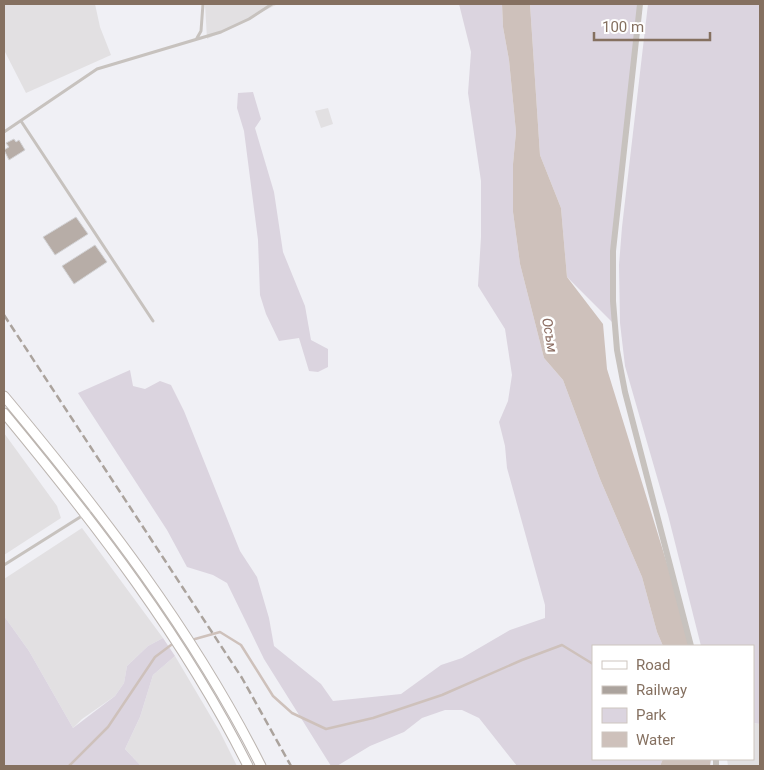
<svg xmlns="http://www.w3.org/2000/svg" width="764" height="770" font-family="Roboto,sans-serif">
<rect width="100%" height="100%" fill="#f0f0f5"/>
<path fill="#e2e0e2" d="M4,4H95L100,27L111,55L26,93L4,50Z
M205,4H278L207,39Z
M328,108L333,124L321,128L315,111Z
M4,433L57,506L61,518L4,555Z
M82,528L163,638L148,646L127,666L124,683L115,696L82,719L73,728L29,651L4,616V579Z
M175,656L220,732L237,766H141L125,749L140,717L153,675Z
M753,723L760,724V766H728L727,759H753Z"/>
<path fill="#dbd4df" d="M459,4H502L503,27L509,60L516,132L513,164V212L520,264L544,358L563,380L600,479L642,577L657,632L663,646H593V759H663L660,766H517L479,718L462,710H445L422,718L404,732L370,746L337,766H331L264,659L227,583L213,575L187,567L167,530L78,393L130,370L133,386L145,389L160,381L171,385L184,411L240,551L257,577L269,618L274,646L321,684L333,701L401,694L441,665L462,658L510,630L545,618V605L507,468L505,446L499,422L508,401L512,375L505,329L478,286L481,237V181L468,93L471,52Z
M530,4H642L615,228L612,322L567,277L561,208L540,155Z
M648,4H760V724L753,723V646H701L668,515L625,366L620,323L619,265L622,227Z
M253,92L261,119L255,128L274,192L283,252L305,306L311,340L328,349V367L318,372L309,371L299,338L279,341L266,314L260,295L258,240L244,131L237,108L238,93Z
M4,616L29,651L73,728L115,696L124,683L127,666L148,646L163,638L175,656L153,675L140,717L125,749L141,766H4Z"/>
<path fill="#cec1bb" d="M502,4H530L540,155L561,208L567,277L603,324L607,369L673,583L689,646H663L657,632L642,577L600,479L563,380L544,358L520,264L513,212V164L516,132L509,60L503,27Z
M663,759H711L710,766H660Z"/>
<g fill="none" stroke-linecap="round" stroke-linejoin="round">
<path stroke="#cec1bb" stroke-width="2.5" d="M195,639L220,632L241,645L273,696L292,713L326,729L373,718L442,695L522,660L562,645L593,664
M69,766L108,727L155,657L171,645"/>
</g>
<path fill="#b7ada7" stroke="#d3d3d6" d="M14,139L16,142L19,140L25,150L9,160L4,150L9,147L6,143Z
M76,217L88,234L55,255L43,237Z
M95,245L107,262L74,284L62,266Z"/>
<g fill="none" stroke-linecap="round" stroke-linejoin="round">
<defs>
<path id="secondary" d="M4,396C101,512 193,631 261,766
M4,413C95,523 184,638 248,766"/>
</defs>
<use href="#secondary" stroke="#bcb5b0" stroke-width="11"/>
<path stroke="#c7c2be" stroke-width="3" d="M197,38L201,31L203,4
M21,121L153,321
M4,132L97,69L221,32L249,19L272,4
M4,565L93,509"/>
<path stroke="#c7c2be" stroke-width="6" d="M640,4L613,251V301L617,350L625,392L691,646
M716,759V766"/>
<use href="#secondary" stroke="#fff" stroke-width="9"/>
<path stroke="#aba39d" stroke-width="2.5" stroke-dasharray="8 4" stroke-linecap="butt" d="M4,315L242,678L291,766"/>
</g>
<g text-anchor="middle" stroke-width="5" stroke-linejoin="round" paint-order="stroke">
<g font-size="14" font-style="italic" fill="#8a6b60" stroke="#fff">
<text transform="translate(550 335) rotate(80)" y="5">Осъм</text>
</g>
</g>
<rect width="764" height="770" fill="none" stroke="#857060" stroke-width="10"/>
<rect x="592" y="645" width="162" height="115" fill="#ffffff" stroke="#cec6bf"/>
<rect x="602" y="661" width="25" height="8" fill="#ffffff" stroke="#cec6bf"/>
<text x="636" y="670" font-size="15" fill="#857060">Road</text>
<rect x="602" y="686" width="25" height="8" fill="#aba39d" stroke="#cec6bf"/>
<text x="636" y="695" font-size="15" fill="#857060">Railway</text>
<rect x="602" y="708" width="25" height="15" fill="#dbd4df" stroke="#cec6bf"/>
<text x="636" y="720" font-size="15" fill="#857060">Park</text>
<rect x="602" y="732" width="25" height="15" fill="#cec1bb" stroke="#cec6bf"/>
<text x="636" y="745" font-size="15" fill="#857060">Water</text>
<path d="M594 32v8h116v-8" fill="none" stroke="#857060" stroke-width="2.5"/>
<text x="602" y="32" font-size="15" fill="#857060" stroke="#ffffff" stroke-width="4" paint-order="stroke">100 m</text>
</svg>
